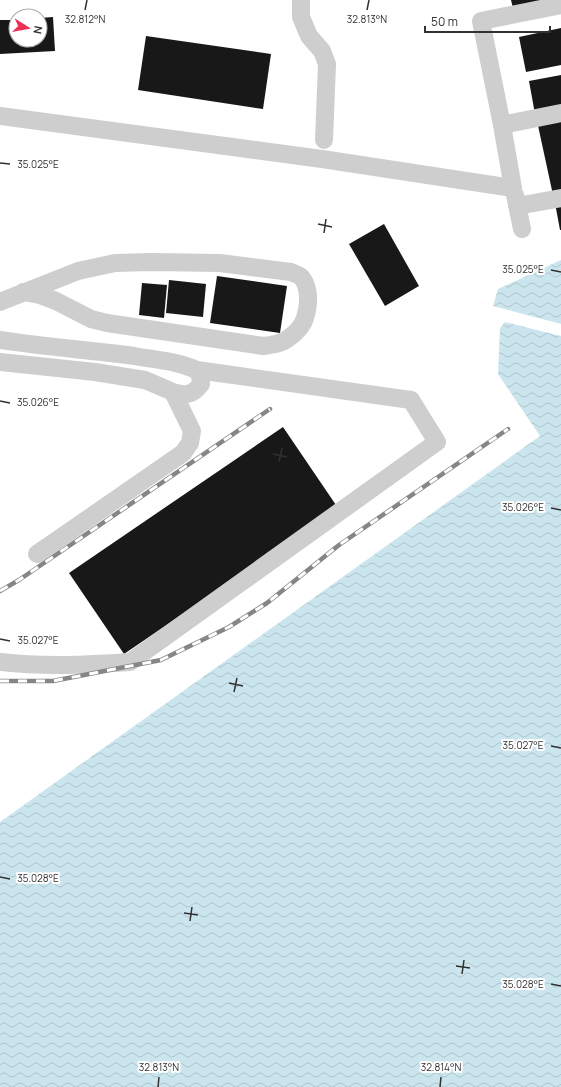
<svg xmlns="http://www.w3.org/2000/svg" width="561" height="1087" font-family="Manrope,sans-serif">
<defs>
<pattern id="water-waves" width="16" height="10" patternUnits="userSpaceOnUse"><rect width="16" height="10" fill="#cbe5ee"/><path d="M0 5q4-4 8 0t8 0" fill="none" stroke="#afc5cd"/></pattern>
</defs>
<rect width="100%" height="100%" fill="#fff"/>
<path fill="url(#water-waves)" d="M561,260V324L493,306L498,289Z
M505,322L561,336V1087H0V822L540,436L498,374L500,328Z"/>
<path fill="#181818" d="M511,0H546L513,8Z
M53,17L55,51L0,54V20H16V40H40V18Z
M561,28V65L526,72L519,37Z
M146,36L271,54L263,109L138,90Z
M561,75V108L535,114L529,81Z
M561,116V194L553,195L537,121Z
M561,202V230H560L555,203Z
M384,224L419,286L385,306L349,244Z
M217,276L287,286L280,333L210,323Z
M169,280L206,284L203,317L166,313Z
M142,283L167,285L164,318L139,315Z
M283,427L338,508L124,654L69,573Z"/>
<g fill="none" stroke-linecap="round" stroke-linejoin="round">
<path stroke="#cecece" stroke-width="18" d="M301,0V17L309,36L322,51L327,64L324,140
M0,116L322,159L513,188L502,125L561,113
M502,125L481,21L561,5
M515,195L522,229
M517,206L561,198
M0,302L78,271L115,263L153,262L220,263L291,272C295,274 300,275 302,278C310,288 309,306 305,318C303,325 296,333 290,337C282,344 272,345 263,346L107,323L91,319L56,301L40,295L23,292
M0,340C45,347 90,350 134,356C156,360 177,361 197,370L200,376L201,384C193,395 186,396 173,392
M0,362L95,372L145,380L173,392L192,431L190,443L183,453L37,554
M0,662C44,667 86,665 130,662L437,442L411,400L197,370"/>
<defs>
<path id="rail" d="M0,591L19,580L270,409
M0,681H53L161,660L229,627L267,603L339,545L508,429"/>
</defs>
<use href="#rail" stroke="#868686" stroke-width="4.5"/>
<use href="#rail" stroke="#fff" stroke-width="3" stroke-dasharray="9" stroke-linecap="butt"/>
</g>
<path fill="none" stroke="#313131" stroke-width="1.5" d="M85,10L87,0M367,10L369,0M0,163L10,164M318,224L332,227M324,233L326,219M551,270L561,272M0,401L10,403M273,454L287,457M279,462L282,448M551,508L561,510M0,639L10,641M229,683L243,686M234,692L237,678M551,746L561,748M0,877L10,879M184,913L198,915M190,921L192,907M456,966L470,968M462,974L464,960M551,984L561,986M158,1087L159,1077M440,1087L441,1077"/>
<g font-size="10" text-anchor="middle" fill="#313131" stroke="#fff" stroke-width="4" stroke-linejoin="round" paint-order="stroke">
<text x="85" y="23">32.812°N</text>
<text x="367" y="23">32.813°N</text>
<text x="38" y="168">35.025°E</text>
<text x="523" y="273">35.025°E</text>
<text x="38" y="406">35.026°E</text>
<text x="523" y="511">35.026°E</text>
<text x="38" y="644">35.027°E</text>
<text x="523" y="749">35.027°E</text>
<text x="38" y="882">35.028°E</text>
<text x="523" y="988">35.028°E</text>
<text x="159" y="1071">32.813°N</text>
<text x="441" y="1071">32.814°N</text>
</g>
<g transform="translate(28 28) rotate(101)"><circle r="19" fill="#ffffff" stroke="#adadad"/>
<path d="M0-3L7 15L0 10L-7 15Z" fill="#ec3054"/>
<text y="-6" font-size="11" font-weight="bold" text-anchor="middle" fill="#313131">N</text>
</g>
<path d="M425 26v6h125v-6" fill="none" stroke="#313131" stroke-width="2"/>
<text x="431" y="26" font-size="12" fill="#313131" stroke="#ffffff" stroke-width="3" paint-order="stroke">50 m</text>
</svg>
